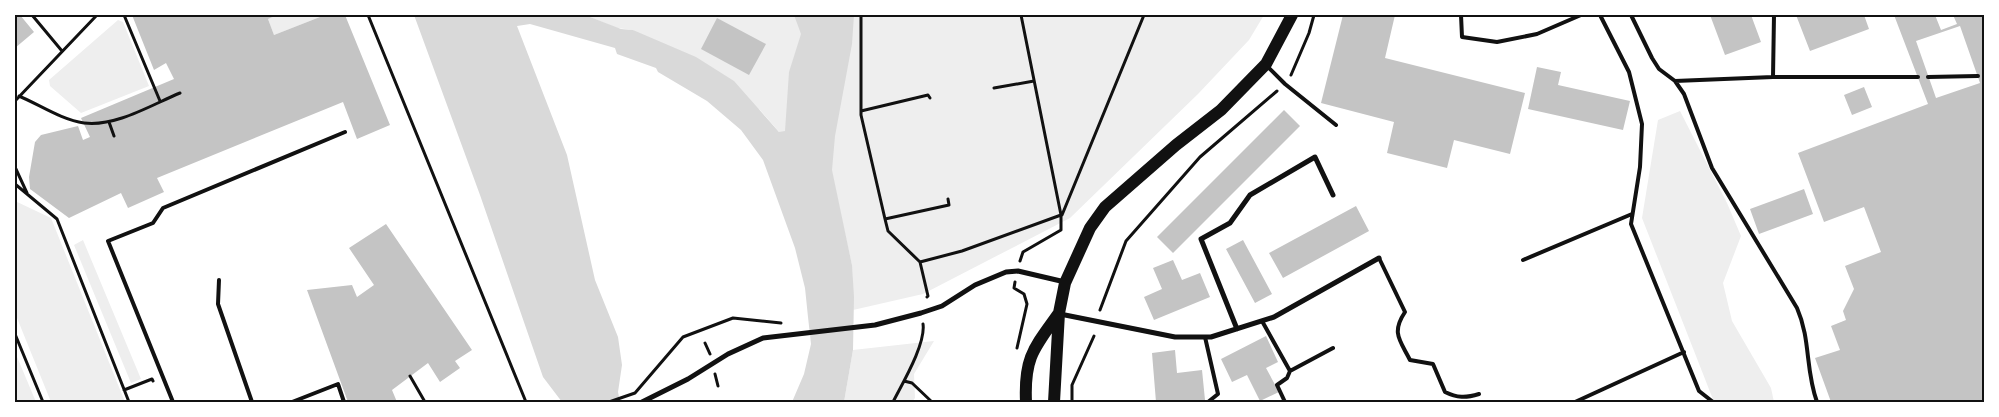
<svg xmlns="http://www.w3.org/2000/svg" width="1999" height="417" font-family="'Source Sans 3',sans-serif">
<rect width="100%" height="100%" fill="#fff"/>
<path fill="#eee" d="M277,15H325L274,35L268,19Z
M585,15H1264L1249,40L1198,94L1070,218L923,294L853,310L852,265L837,198L760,110L633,30L617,28Z
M118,20L123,22L149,86L81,113L50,86L49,80Z
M1680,111L1727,203L1741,236L1723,283L1732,321L1771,388L1774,402H1714L1642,218L1658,120Z
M15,201L51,218L125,402H51L15,313Z
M83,240L141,379L131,383L74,245Z
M934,341L914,374L915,398L912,402H844L853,350Z
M15,352L36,402H16Z"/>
<path fill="#d9d9d9" d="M414,15H585L621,29L633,30L696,57L734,81L779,132L785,131L789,72L801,34L794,15H854L852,44L835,136L832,170L852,265L854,297L853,350L844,402H792L804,374L811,344L808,317L805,288L795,248L763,160L741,130L707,101L658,72L656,68L617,54L615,48L530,24L517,26L567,155L595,280L618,337L622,365L618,392L620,402H562L543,377L480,195Z"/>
<path fill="#c4c4c4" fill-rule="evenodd" d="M15,15H20L34,32L15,48Z
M132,15H277L268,19L274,35L325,15H345L390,125L357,139L343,102L157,178L164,192L128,208L121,193L69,218L30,189L29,177L35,142L41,135L78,126L83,140L90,137L81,118L174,79L166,63L154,70Z
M1343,15H1395L1385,58L1525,93L1510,154L1454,140L1447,168L1387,153L1394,122L1321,103Z
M1710,15H1751L1761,42L1725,55Z
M1796,15H1864L1869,29L1810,51Z
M1894,15H1935L1941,30L1957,24L1953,15H1984V402H1831L1815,358L1840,350L1831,326L1846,320L1843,311L1854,289L1845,266L1881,252L1864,207L1824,222L1798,153L1928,104ZM1960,26L1980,83L1936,98L1916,41Z
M717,18L766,44L749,75L701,49Z
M1537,67L1561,72L1558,85L1630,101L1623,130L1528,109Z
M1864,87L1872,107L1852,115L1844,95Z
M1284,110L1300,126L1173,253L1157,237Z
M1804,189L1813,214L1759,234L1750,209Z
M1356,206L1369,231L1283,278L1269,253Z
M386,224L472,350L455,361L460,368L440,382L428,363L392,390L397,402H348L307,290L352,285L357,297L374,285L349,248Z
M1243,240L1272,294L1255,303L1226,249Z
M1173,260L1182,280L1200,273L1210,297L1154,320L1144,297L1162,289L1153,268Z
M1266,336L1278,362L1266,368L1279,392L1260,401L1247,375L1232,382L1221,359Z
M1175,350L1177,373L1202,370L1205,400L1156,402L1152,353Z"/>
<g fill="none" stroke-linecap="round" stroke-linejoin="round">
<path stroke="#111" stroke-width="3" d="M32,15L62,51
M124,15L160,101
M368,15L526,402
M861,15V115L885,219L888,231L920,262L928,296L927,297
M1291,75L1309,33L1314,15
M994,88L1034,81
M19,96C40,105 62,120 84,123C116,127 151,105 180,93
M15,101L97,15
M861,111L928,95L930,98
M109,122L114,136
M15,167L27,193
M15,184L57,219L129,402
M1062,215L1144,15
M885,219L949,205L948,199
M1020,261L1023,252L1061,230V215L1021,15
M920,262L962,251L1061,215
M1015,282L1014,288L1024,294L1027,304L1017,348
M1100,310L1126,241L1200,157L1277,91
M15,334L43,402
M705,343L710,354
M715,374L718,386
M410,376L425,402
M904,381L912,383L932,402
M124,390L152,379L153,381
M609,402L635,393L683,337L733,318L781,323
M893,402C902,384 926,344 923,324
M1072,402V385L1094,336"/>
<path stroke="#111" stroke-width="4" d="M1461,15L1462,37L1497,42L1537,34L1581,15
M1600,15L1629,72L1642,124L1640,167L1631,224L1699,391L1713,402
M1631,15L1652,58L1659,69L1675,81L1684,94L1712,168L1797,308C1811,340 1805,369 1817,402
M1267,66L1285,84L1336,125
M1773,77L1774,15
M1928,77L1978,76
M1675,81L1773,77H1918
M1379,258L1405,312C1391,333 1400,340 1410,360L1433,364L1445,392C1457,398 1466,398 1479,394
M1523,260L1632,214
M219,280L218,304L252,402
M1262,321L1290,371L1287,378L1277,385L1285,402
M1205,337L1218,394L1208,402
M1290,371L1333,348
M173,402L108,241L153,223L163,208L345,132
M292,402L338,384L344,402
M1575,402L1684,352"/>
<path stroke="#111" stroke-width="5" d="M1060,314L1175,337H1211L1274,317L1379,258
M1237,329L1201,239L1230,223L1250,195L1315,157L1333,195
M642,402L688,379L728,354L763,338L875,325L921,313L942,306L975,285L1006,272L1018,271L1065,282"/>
<path stroke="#111" stroke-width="12" d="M1026,402C1024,357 1034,348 1059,313
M1054,402L1059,313L1065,283L1090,228L1105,207L1176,145L1221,110L1266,64L1292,15"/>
</g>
<rect width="1999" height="417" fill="none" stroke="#ffffff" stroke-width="32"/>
<rect x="16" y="16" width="1967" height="385" fill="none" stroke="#111" stroke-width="2"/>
</svg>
